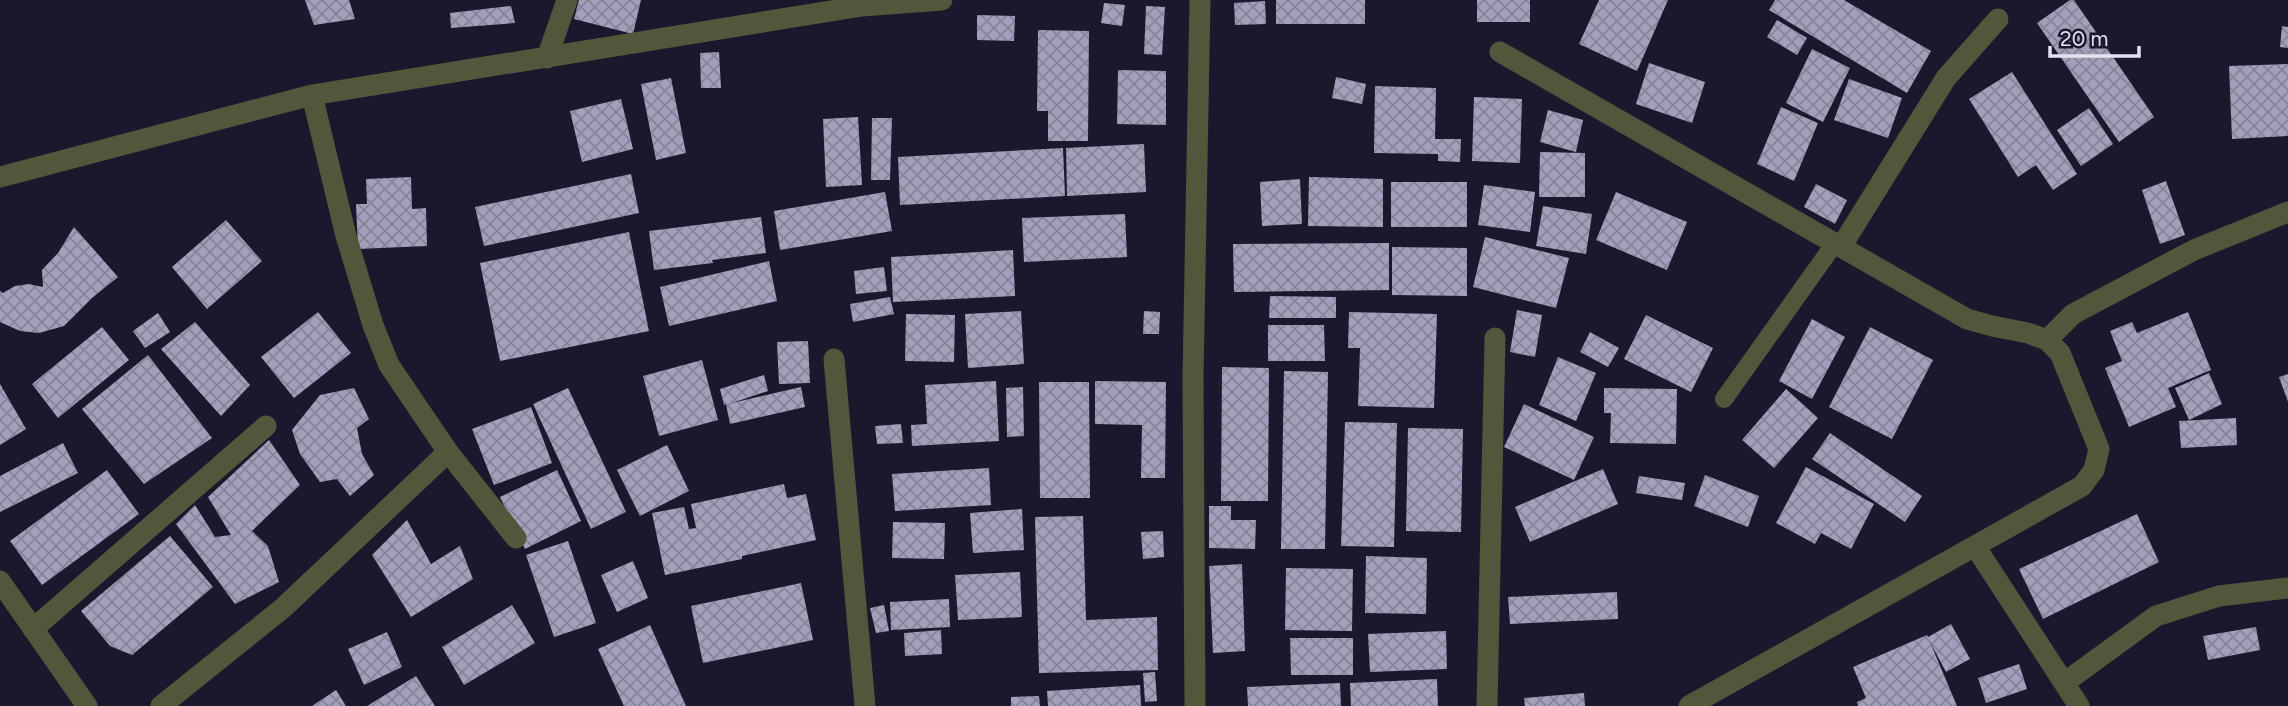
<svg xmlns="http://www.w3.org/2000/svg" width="2288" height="706" font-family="Figtree,sans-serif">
<defs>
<pattern id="building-cross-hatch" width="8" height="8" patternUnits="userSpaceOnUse" patternTransform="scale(1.75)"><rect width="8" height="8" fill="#a39eba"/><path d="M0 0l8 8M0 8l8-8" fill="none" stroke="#868398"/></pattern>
</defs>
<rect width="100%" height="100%" fill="#1c172c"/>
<path fill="url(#building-cross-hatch)" d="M305,0H349L355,19L314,25Z
M579,0H641L633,34L574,19Z
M1276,0H1365V24H1276Z
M1477,0H1530V22H1477Z
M1599,0H1668L1637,71L1579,44Z
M1775,0H1844L1931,51L1907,93L1769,10Z
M2070,0H2074L2154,117L2119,142L2037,23Z
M1265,1L1266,24L1235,25L1234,3Z
M1104,3L1125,5L1122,26L1101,23Z
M511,6L515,23L451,28L450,13Z
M1146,6L1165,7L1162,55L1144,54Z
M977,15L1015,16L1014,41L977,40Z
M1777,20L1807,38L1797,55L1767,37Z
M2282,26L2288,27V48L2280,47Z
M1038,30L1089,31L1088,141H1048V111H1037Z
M1812,49L1850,68L1823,122L1786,103Z
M719,52L721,88H701L700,53Z
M1649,63L1705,82L1692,123L1636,104Z
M2288,64V136L2232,139L2229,66Z
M1118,70L1166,71V125L1117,124Z
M2012,72L2077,174L2053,190L2036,165L2018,177L1969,99Z
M1336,77L1366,84L1362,104L1332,98Z
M671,78L686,153L656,160L641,84Z
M1849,79L1902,98L1888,138L1834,120Z
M1375,86L1436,88L1435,139H1461L1460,162L1438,161V154L1374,153Z
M1474,97L1522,99L1520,163L1472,161Z
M621,99L633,149L582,162L570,111Z
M1781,107L1818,123L1794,181L1757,164Z
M2089,108L2113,144L2081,166L2057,130Z
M1548,110L1583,120L1576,152L1540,142Z
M858,117L862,185L826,187L823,119Z
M872,118H892L890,180H871Z
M1144,144L1146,192L1067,196L1066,148Z
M1063,148L1065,196L900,205L898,157Z
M1540,152L1585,153V197H1539Z
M631,174L639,213L484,246L475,207Z
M411,177L412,209L426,208L427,246L358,249L356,204H367L366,179Z
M1309,177L1383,179V227L1308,226Z
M1300,179L1302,224L1262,226L1260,182Z
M2166,181L2185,235L2160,244L2142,190Z
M1391,182H1467V227H1391Z
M1816,184L1847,200L1835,224L1804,207Z
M1484,185L1535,192L1530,232L1478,225Z
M885,192L892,231L780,250L774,211Z
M1616,192L1687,222L1667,270L1596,240Z
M1543,206L1592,214L1586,254L1536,246Z
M1125,214L1127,257L1024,262L1022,218Z
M761,217L766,253L712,260L713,263L654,270L649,231Z
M226,220L262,261L207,309L172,267Z
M74,227L118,277L92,298L64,326L39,333L20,331L0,322V291L3,293L15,286L29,284L43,287L42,270L58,253Z
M629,232L649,331L500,361L480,263Z
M1485,237L1569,258L1556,308L1473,287Z
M1389,243V290L1234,292L1233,244Z
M1392,247L1467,248V296L1392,295Z
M1013,250L1015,296L893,302L891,257Z
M769,261L777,301L669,326L660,287Z
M884,267L887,291L856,294L854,271Z
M1270,296L1336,297V318H1269Z
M890,297L894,314L853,322L850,304Z
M1517,310L1542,315L1535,357L1510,352Z
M1021,311L1024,364L968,368L965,314Z
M1144,311L1160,312L1159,334H1143Z
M318,312L351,353L294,398L261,357Z
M1349,312L1437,314L1434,408L1358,406L1360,348H1348Z
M2188,312L2211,370L2168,388L2176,407L2129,427L2105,368L2122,361L2110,331L2132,322L2137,333Z
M158,313L170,332L145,348L133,331Z
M906,314L955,315L954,362L905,361Z
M1646,315L1713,348L1691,392L1624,359Z
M1812,319L1845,337L1812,399L1779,381Z
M195,322L250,385L221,416L161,349Z
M1268,325H1324L1325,361H1268Z
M102,327L129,360L58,418L32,384Z
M1870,327L1933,360L1892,439L1829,407Z
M1590,332L1619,348L1608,367L1580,352Z
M808,341L810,383L779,384L777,342Z
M148,355L212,438L144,484L82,409Z
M1558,357L1596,373L1576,421L1539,405Z
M702,360L718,420L659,436L643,376Z
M1222,367L1269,368L1268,501H1221Z
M1284,371L1328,372L1325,549H1281Z
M2209,373L2222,404L2189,420L2175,388Z
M2288,374V402L2279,377Z
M764,375L768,391L732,403L801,387L805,407L730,424L726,404L724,405L720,389Z
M996,381L999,441L912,446L911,425L927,424L925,385Z
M1095,381L1166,382L1165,478H1141L1142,425L1095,424Z
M1039,382H1089L1090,498H1040Z
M0,384L26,429L0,445Z
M1023,387L1024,436L1007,437L1006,388Z
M354,388L369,419L357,428L362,454L374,475L350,496L337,479L320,482L300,454L292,430L320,395Z
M568,388L626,512L591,529L533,404Z
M1604,388L1677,389L1676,444L1610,443L1611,413H1604Z
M1786,389L1818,418L1774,468L1742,440Z
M1524,404L1594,437L1574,480L1504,447Z
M531,407L552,463L494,485L472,429Z
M2236,418L2237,445L2181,448L2179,421Z
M1345,422L1397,423L1394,547L1341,546Z
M901,424L903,443L877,444L875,426Z
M1408,428L1463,429L1461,532L1406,531Z
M1830,433L1922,496L1905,522L1812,459Z
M269,440L300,485L252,531L268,546L279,582L235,604L176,524L195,505L215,537L231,535L208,497Z
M63,443L78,473L0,512V476Z
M667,445L689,491L640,516L617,470Z
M1806,467L1874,504L1851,549L1821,533L1815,544L1776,523Z
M989,468L991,505L895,511L892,474Z
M1603,469L1618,504L1530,542L1515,507Z
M107,470L139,514L42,585L10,541Z
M557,470L581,521L525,549L500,497Z
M1705,475L1759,496L1748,527L1694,506Z
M1639,476L1685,483L1682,500L1636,493Z
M784,484L787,498L806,494L816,540L742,556V559L665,575L652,513L684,507L689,529L696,528L691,504Z
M1209,506H1231V520H1256L1255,549L1209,548Z
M1022,509L1024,550L973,553L970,513Z
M2137,514L2159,562L2043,619L2019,569Z
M1083,516L1086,620L1157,617L1158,670L1039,673L1035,517Z
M407,520L431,564L460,546L473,579L411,617L372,555Z
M893,522L945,523L944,559L892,558Z
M1163,531L1164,557L1143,559L1141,532Z
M170,536L213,587L132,655L110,646L81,611Z
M568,541L596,623L554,637L526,555Z
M1366,556L1427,558L1426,614L1365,613Z
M633,561L648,598L617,612L601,575Z
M1242,564L1245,651L1213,653L1209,566Z
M1286,568L1353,569L1352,631L1285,630Z
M1020,572L1022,617L958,620L955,575Z
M801,583L813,640L703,663L691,606Z
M1617,592L1618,619L1510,624L1508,597Z
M949,599L950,627L891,630L890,602Z
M512,605L535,643L464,685L442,647Z
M884,605L889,631L876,633L870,608Z
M1951,624L1970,659L1946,672L1930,642L1957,706H1858L1857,702L1866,698L1853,667L1927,635L1928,637Z
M650,625L686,706H624L598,649Z
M2256,627L2260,650L2208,660L2203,636Z
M941,630L942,654L905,656L904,633Z
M1446,631L1447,669L1370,672L1368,634Z
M387,632L402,667L364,685L348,649Z
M1290,638H1353V675H1291Z
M2019,664L2027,689L1986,703L1978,678Z
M1155,672L1157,701L1145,702L1143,673Z
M416,676L435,706H367Z
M1437,679L1438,706H1351L1350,683Z
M1340,683L1341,706H1248L1247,687Z
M1140,685L1141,706H1048L1047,691Z
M336,690L346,706H312Z
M1584,693L1585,706H1525L1524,698Z
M1039,696L1040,706H1011V697Z"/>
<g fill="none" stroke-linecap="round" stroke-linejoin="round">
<path stroke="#54563c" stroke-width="18" d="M1724,399L1835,243"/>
<path stroke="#54563c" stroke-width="21" d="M1500,52L1967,319L1992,326L2028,333L2047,340L2060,353L2099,449L2094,470L2082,486L1689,706
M547,58L567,0
M312,95L346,236L373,325L389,365L448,452L516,538
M0,177L312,95L862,6L942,0
M1841,247L1946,78L1998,19
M2047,340L2073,314L2194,250L2288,212
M834,359L865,706
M1975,546L2079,706
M0,581L87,706
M33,629L266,426
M2064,683L2156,616L2219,596L2288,588
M161,706L283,608L448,452
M1195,706L1193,378L1200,0
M1487,706L1495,338"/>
</g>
<path d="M2050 46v10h89v-10" fill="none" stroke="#e4e2f1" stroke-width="3.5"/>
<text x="2060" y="46" font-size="21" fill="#e4e2f1" stroke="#1c172c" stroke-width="5" paint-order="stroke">20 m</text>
</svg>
